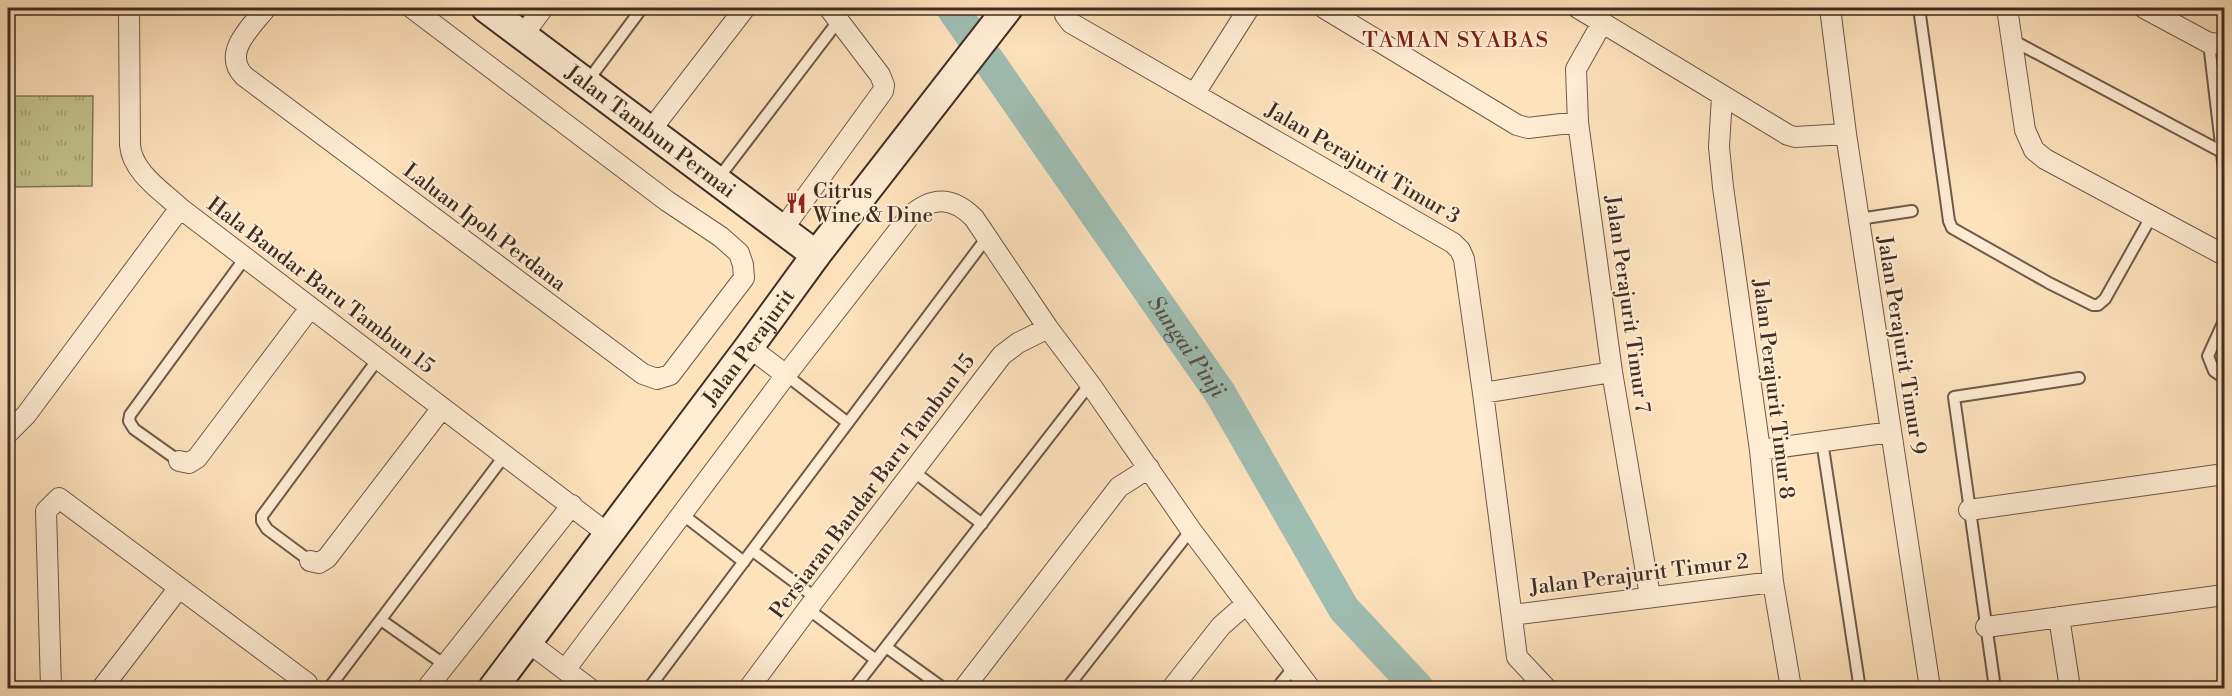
<svg xmlns="http://www.w3.org/2000/svg" width="2232" height="696" font-family="'Libre Bodoni',serif">
<defs>
<pattern id="park-tufts" width="24" height="20" patternUnits="userSpaceOnUse" patternTransform="scale(1.5)"><rect width="24" height="20" fill="#c4c28d"/><path d="M3 7l-1-3M5 7V3M7 7l1-3M15 17l-1-3M17 17v-4M19 17l1-3" fill="none" stroke="#a19e73"/></pattern>
<pattern id="building-cross-hatch" width="8" height="8" patternUnits="userSpaceOnUse" patternTransform="scale(1.5)"><rect width="8" height="8" fill="#e6aa86"/><path d="M0 0l8 8M0 8l8-8" fill="none" stroke="#bc8b6d"/></pattern>
</defs>
<rect width="100%" height="100%" fill="#fde2bc"/>
<filter id="stains"><feTurbulence type="fractalNoise" baseFrequency=".00333" numOctaves="4"/><feColorMatrix values="0 0 0 0 .2 0 0 0 0 .09 0 0 0 0 .02 0 0 0 .5 -.17"/></filter>
<radialGradient id="worn" r=".72"><stop offset=".6" stop-color="#630" stop-opacity="0"/><stop offset="1" stop-color="#630" stop-opacity=".3"/></radialGradient>
<path fill="url(#park-tufts)" stroke="#827858" stroke-width="1.5" d="M8,96H93L92,186L8,187Z"/>
<g fill="none" stroke-linecap="round" stroke-linejoin="round">
<path stroke="#9fbdb2" stroke-width="32" id="s1" d="M952,8L1220,393L1344,609L1418,688"/>
</g>
<path fill="url(#building-cross-hatch)" stroke="#3f2d23" stroke-width="1.5" d="M2224,63V98L2219,64Z"/>
<g fill="none" stroke-linecap="round" stroke-linejoin="round">
<defs>
<path id="lane" d="M1919,8L1945,192L1949,221L1952,228L2049,283L2093,305H2098L2105,299L2151,217
M2012,40L2222,152
M2209,43L2224,170
M587,82L642,8
M717,180L839,20
M1859,219L1912,211
M2224,321L2208,356L2214,371L2224,378
M786,375L848,423
M1822,441L1859,683
M179,461L134,429L129,421L130,415L245,258
M913,471L982,524
M682,514L744,562
M753,551L816,598
M310,561L267,529L262,521V516L378,359
M808,609L876,660
M381,620L445,665
M886,647L943,688
M329,688L505,455
M649,688L988,236
M854,688L1090,384
M1067,688L1191,530
M1277,688L1294,667
M1995,688L1954,397L2079,378"/>
<path id="street" d="M129,8L130,145C132,172 162,191 180,208L608,534
M266,8C252,26 221,53 244,76L643,374L657,379L670,375L744,278L743,265L739,253L721,237L667,201L412,8
M1066,8L1065,15L1071,23L1453,243L1460,250L1464,259L1483,393L1517,657L1546,688
M1324,8L1517,125L1528,128L1578,122
M1578,8L1788,135L1795,137L1846,134
M1830,8L1846,134L1930,688
M2007,8L2025,130L2034,150L2045,159L2224,255
M2144,8L2209,43L2224,44
M1602,23L1576,69L1578,122L1612,372L1650,596
M523,35L543,8
M1195,93L1249,8
M1722,96L1719,147L1723,187L1760,450L1773,582L1791,688
M650,131L745,8
M782,230L883,91L884,85L880,75L829,8
M749,347L786,375
M1483,393L1612,372
M8,433L26,415L180,208
M1760,450L1891,432
M179,461L189,463L197,458L310,308
M1969,510L2224,474
M310,561L319,563L327,558L442,408
M1512,615L1773,582
M2059,617L2070,688
M1986,627L2224,595
M528,642L589,688
M565,670L786,375L909,217C932,196 952,196 974,218L1048,328L1090,384L1191,530L1310,688
M51,688L46,511L59,498L307,683L303,688
M102,688L178,589
M427,688L572,505
M749,688L816,598L1002,355L1018,343L1048,328
M964,688L1119,487L1149,468
M1172,688L1221,626L1246,604"/>
<g id="secondary">
<path id="s2" d="M486,8L816,255"/>
<path id="s3" d="M493,688L749,347L816,255L1008,8"/>
</g>
</defs>
<use href="#lane" stroke="#6e5a49" stroke-width="14"/>
<use href="#street" stroke="#6e5a49" stroke-width="22"/>
<use href="#secondary" stroke="#3f2d23" stroke-width="32"/>
<use href="#lane" stroke="#feecd3" stroke-width="10"/>
<use href="#street" stroke="#feecd3" stroke-width="20"/>
<use href="#secondary" stroke="#feecd3" stroke-width="28"/>
</g>
<defs>
<symbol id="restaurant-bare" viewBox="-9 -9 18 18"><path d="M-5-6h1v4h1v-4h1v4h1v-4h1v5L-1.5 .5V6h-2V.5L-5-1ZM5-6V6H3V1.5H1.5Q1.5-4 5-6Z" fill="#8f2418" stroke="#feecd3" stroke-width="2.5" paint-order="stroke"/></symbol>
</defs>
<g fill-rule="evenodd">
<use href="#restaurant-bare" x="781" y="188" width="30" height="30"/>
</g>
<g text-anchor="middle" stroke-width="4.5" stroke-linejoin="round" paint-order="stroke">
<g font-size="21" fill="#3f2d23" stroke="#feecd3">
<text dy="7" stroke="none"><textPath href="#s2" startOffset="206">Jalan Tambun Permai</textPath></text>
<text transform="translate(1363 163) rotate(30)" y="7">Jalan Perajurit Timur 3</text>
<text transform="translate(485 227) rotate(37)" y="7">Laluan Ipoh Perdana</text>
<text transform="translate(321 285) rotate(37)" y="7">Hala Bandar Baru Tambun 15</text>
<text transform="translate(1628 304) rotate(82)" y="7">Jalan Perajurit Timur 7</text>
<text transform="translate(1902 345) rotate(81)" y="7">Jalan Perajurit Timur 9</text>
<text dy="7" stroke="none"><textPath href="#s3" startOffset="426">Jalan Perajurit</textPath></text>
<text transform="translate(1774 389) rotate(83)" y="7">Jalan Perajurit Timur 8</text>
<text transform="translate(872 486) rotate(-53)" y="7">Persiaran Bandar Baru Tambun 15</text>
<text transform="translate(1639 574) rotate(-7)" y="7">Jalan Perajurit Timur 2</text>
</g>
<g font-size="21" fill="#3f2d23" stroke="#feecd3" text-anchor="start">
<text x="813" y="198">Citrus<tspan x="813" dy="24">Wine &amp; Dine</tspan></text>
</g>
<g font-size="22" letter-spacing="1.5" fill="#7a1f14" stroke="#feecd3">
<text x="1456" y="47">TAMAN SYABAS</text>
</g>
<g font-size="22" font-style="italic" fill="#575147" stroke="#feecd3">
<text dy="8" stroke="none"><textPath href="#s1" startOffset="412">Sungai Pinji</textPath></text>
</g>
</g>
<rect width="2232" height="696" fill="none" stroke="#fde2bc" stroke-width="30"/>
<rect x="9" y="9" width="2214" height="678" fill="none" stroke="#3f2d23" stroke-width="3"/>
<rect x="15" y="15" width="2202" height="666" fill="none" stroke="#3f2d23" stroke-width="1.5"/>
<rect width="100%" height="100%" filter="url(#stains)"/>
<rect width="100%" height="100%" fill="url(#worn)"/>
</svg>
